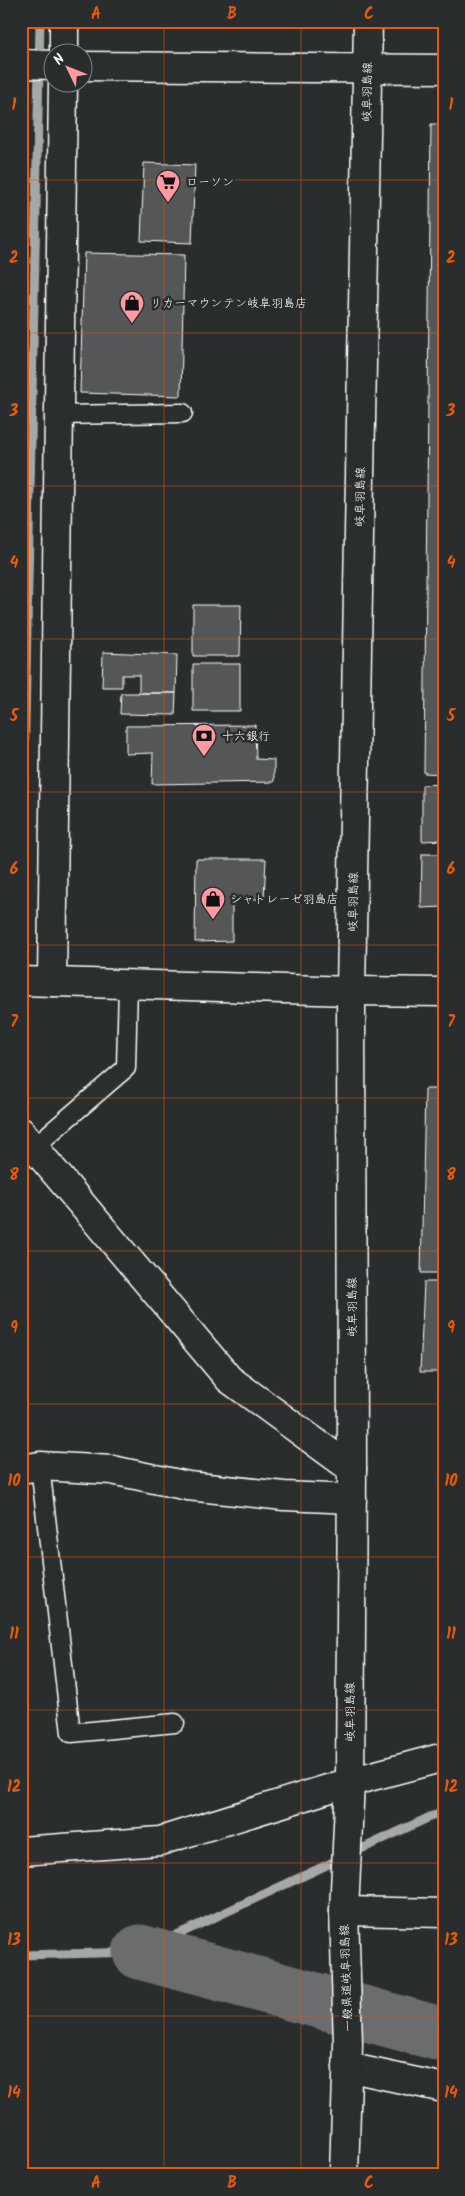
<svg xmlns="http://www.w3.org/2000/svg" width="465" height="2196" font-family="Kalam,'Klee One',sans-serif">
<rect width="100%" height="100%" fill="#2a2d2e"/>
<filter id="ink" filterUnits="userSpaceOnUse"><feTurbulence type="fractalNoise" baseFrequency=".02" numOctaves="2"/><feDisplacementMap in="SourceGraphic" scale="10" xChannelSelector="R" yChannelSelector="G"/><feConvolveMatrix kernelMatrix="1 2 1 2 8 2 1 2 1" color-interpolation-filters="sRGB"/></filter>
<g filter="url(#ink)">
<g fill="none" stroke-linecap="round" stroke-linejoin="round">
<path stroke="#a6a7a7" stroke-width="9" d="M21,909L40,21
M21,1955L140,1952L432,1816L444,1813"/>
<path stroke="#6a6c6d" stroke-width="55" d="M140,1952L444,2035"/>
</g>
<path fill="#555758" stroke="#fff" d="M431,124H444V774L424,773Z
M144,163L195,165L192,243L141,241Z
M84,253L184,255L181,396L80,393Z
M193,605H241L240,656H193Z
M103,652L177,655L176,693H139V675H122V687H102Z
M193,664H240V711H193Z
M121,693H176L175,715L120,714Z
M255,725L256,759L274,760V782L152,784L153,753L126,754V726Z
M444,784V840L422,841V785Z
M422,854H444V907L421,908Z
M196,859H266L264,899H232V941L195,942Z
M425,1089H444V1273H421Z
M424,1282H444V1372H420Z"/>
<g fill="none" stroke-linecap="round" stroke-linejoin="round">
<defs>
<path id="service" d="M58,415L183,413
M34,1147L126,1068L128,984
M40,1466L71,1733L175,1723"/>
<path id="minor" d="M64,52V21
M52,982L63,82
M351,991L444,992
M21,1132L229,1379L352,1469
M21,1469L40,1466L112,1470L188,1486L284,1496L352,1499
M21,1851L160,1841L350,1782L444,1757
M344,1911L444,1913
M347,2067L444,2088"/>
<path id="tertiary" d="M21,64L52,65
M82,66L444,69
M21,981L351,991"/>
<path id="secondary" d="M344,2175L348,2044L344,1911L350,1782L352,1469L351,991L368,21"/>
</defs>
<use href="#service" stroke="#fff" stroke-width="21"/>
<use href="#minor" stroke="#fff" stroke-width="31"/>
<use href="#tertiary" stroke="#fff" stroke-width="31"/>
<use href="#secondary" stroke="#fff" stroke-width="31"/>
<use href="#service" stroke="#2a2d2e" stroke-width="18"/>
<use href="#minor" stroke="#2a2d2e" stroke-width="28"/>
<use href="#tertiary" stroke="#2a2d2e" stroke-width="28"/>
<use href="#secondary" stroke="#2a2d2e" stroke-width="28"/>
</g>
</g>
<path fill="none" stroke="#e8590c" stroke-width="1" stroke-opacity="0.55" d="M164,21V2175M301,21V2175M21,180H444M21,333H444M21,486H444M21,639H444M21,792H444M21,945H444M21,1098H444M21,1251H444M21,1404H444M21,1557H444M21,1710H444M21,1863H444M21,2016H444"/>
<defs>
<symbol id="supermarket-pin" viewBox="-11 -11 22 30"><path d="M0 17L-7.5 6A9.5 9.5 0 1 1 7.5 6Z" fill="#ff9aa2" stroke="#2a2d2e"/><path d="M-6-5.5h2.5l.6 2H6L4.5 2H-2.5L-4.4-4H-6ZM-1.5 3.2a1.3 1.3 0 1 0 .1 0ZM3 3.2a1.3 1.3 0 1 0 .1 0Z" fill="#111"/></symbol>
<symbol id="shop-pin" viewBox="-11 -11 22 30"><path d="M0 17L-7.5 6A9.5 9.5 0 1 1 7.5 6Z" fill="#ff9aa2" stroke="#2a2d2e"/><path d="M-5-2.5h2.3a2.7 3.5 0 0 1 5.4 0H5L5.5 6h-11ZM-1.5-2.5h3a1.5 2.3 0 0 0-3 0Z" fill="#111"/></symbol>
<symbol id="bank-pin" viewBox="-11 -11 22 30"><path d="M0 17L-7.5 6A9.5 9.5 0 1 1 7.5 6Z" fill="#ff9aa2" stroke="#2a2d2e"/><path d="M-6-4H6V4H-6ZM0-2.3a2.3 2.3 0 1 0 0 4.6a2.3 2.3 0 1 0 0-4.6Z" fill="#111"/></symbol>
</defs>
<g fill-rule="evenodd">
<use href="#supermarket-pin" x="154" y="168" width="28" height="38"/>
<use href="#shop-pin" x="118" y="289" width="28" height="38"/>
<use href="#bank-pin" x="190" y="722" width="28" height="38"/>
<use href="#shop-pin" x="199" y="885" width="28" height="38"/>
</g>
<g text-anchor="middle" stroke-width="5" stroke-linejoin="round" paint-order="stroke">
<g font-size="12" fill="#fff" stroke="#2a2d2e">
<text transform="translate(367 92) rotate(-89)" y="4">岐阜羽島線</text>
<text transform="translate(360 497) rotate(-89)" y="4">岐阜羽島線</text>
<text transform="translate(353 902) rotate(-89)" y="4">岐阜羽島線</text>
<text transform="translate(352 1307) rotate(-90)" y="4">岐阜羽島線</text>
<text transform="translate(350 1712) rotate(-90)" y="4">岐阜羽島線</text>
<text transform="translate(346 1978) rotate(-92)" y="4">一般県道岐阜羽島線</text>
</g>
<g font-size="12" fill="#fff" stroke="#2a2d2e" text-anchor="start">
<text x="186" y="186">ローソン</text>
<text x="150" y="307">リカーマウンテン岐阜羽島店</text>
<text x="222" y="740">十六銀行</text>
<text x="230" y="903">シャトレーゼ羽島店</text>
</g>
</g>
<rect width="465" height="2196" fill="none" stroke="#2a2d2e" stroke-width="55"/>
<g transform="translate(68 68) rotate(313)"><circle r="24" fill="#2a2d2e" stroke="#7f8182"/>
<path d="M0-4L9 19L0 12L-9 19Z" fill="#ff9aa2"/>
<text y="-8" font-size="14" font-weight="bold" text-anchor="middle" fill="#ffffff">N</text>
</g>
<rect x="28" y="28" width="410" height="2140" fill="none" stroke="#e8590c" stroke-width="2"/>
<g font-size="16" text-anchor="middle" font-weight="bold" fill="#e8590c">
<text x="96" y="19">A</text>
<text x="232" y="19">B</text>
<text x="369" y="19">C</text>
<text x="14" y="110">1</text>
<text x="451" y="110">1</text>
<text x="14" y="263">2</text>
<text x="451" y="263">2</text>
<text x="14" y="416">3</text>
<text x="451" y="416">3</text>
<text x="14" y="568">4</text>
<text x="451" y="568">4</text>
<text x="14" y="721">5</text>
<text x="451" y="721">5</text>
<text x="14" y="874">6</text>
<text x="451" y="874">6</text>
<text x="14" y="1027">7</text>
<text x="451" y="1027">7</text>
<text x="14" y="1180">8</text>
<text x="451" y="1180">8</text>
<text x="14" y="1333">9</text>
<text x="451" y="1333">9</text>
<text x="14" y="1486">10</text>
<text x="451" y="1486">10</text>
<text x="14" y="1639">11</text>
<text x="451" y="1639">11</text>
<text x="14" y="1792">12</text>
<text x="451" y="1792">12</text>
<text x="14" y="1945">13</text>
<text x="451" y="1945">13</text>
<text x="14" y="2098">14</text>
<text x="451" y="2098">14</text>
<text x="96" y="2188">A</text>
<text x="232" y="2188">B</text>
<text x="369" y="2188">C</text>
</g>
</svg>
